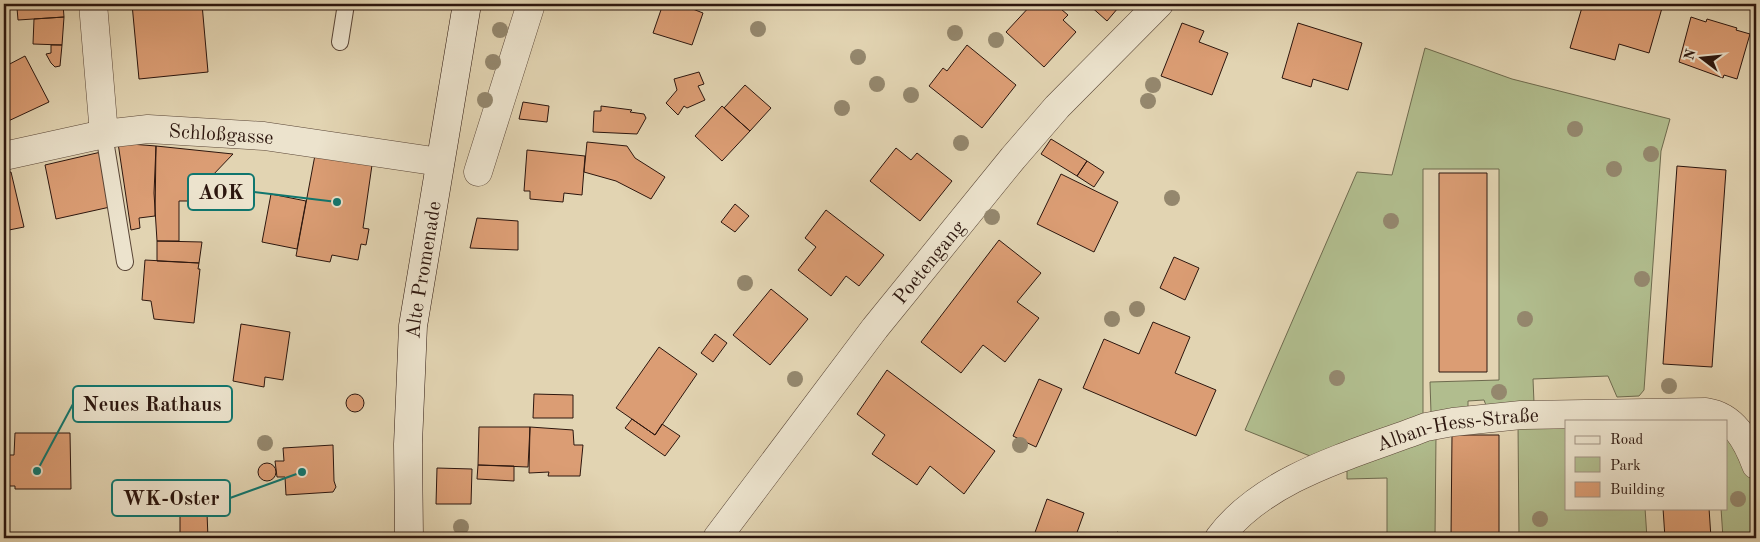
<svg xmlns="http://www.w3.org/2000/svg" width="1760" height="542" font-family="'Old Standard TT',serif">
<rect width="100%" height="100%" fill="#e2d4b2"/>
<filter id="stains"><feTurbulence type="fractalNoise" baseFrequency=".004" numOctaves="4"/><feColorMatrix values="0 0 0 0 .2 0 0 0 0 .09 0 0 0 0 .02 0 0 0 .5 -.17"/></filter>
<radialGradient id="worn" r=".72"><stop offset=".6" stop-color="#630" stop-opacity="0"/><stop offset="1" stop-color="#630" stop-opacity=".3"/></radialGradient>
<path fill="#b1bd8e" stroke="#6e6a4e" d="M1425,48L1512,79L1670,119L1661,151L1644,390L1639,396L1617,397L1608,376L1533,379L1534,403L1487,408L1484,400L1468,401V410L1431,413L1430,382L1499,380V169H1423V414L1310,456L1245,430L1357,172L1392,175Z
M1566,423V508H1645L1647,538H1519L1518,424Z
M1726,434L1749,466L1753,481L1756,538H1723L1721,508H1726Z
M1436,436L1435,538H1387V478L1347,479V469Z"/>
<path fill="#db9d74" stroke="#2c160e" d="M63,4L64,17L18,20L17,8Z
M132,4H202L208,72L139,79Z
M663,4H680L703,13L692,45L653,33Z
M1032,4H1055L1068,15L1063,20L1076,32L1044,67L1006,32Z
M1088,4H1113L1118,8L1107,21Z
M1583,4H1648L1662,8L1649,53L1619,44L1615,60L1570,48Z
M64,17L62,45L33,44L34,19Z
M1691,17L1706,22L1707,19L1737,28L1736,30L1750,34L1737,79L1724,75L1723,78L1679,62Z
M1182,23L1204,31L1199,42L1228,53L1212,95L1161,76Z
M1298,23L1362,43L1348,90L1313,79L1311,87L1282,78Z
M51,45H62L60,66L55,67L51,63L46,54L51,53Z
M967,45L1016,85L982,128L929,86L943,68L947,71Z
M25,56L49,102L4,123V67Z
M699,72L704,84L698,86L705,100L687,108L684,106L678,115L666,103L677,90L674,79Z
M745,85L771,108L750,131L724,108Z
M523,102L549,106L547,122L519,119Z
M601,106L632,110L630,112L644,114L646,118L637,134L593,132L594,111H601Z
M722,106L750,131L722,161L695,136Z
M1051,139L1087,161L1077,176L1041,154Z
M587,142L627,146L635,158L665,177L651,199L616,181L584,172Z
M118,143L156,146L155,216L139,218L140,228L131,230Z
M156,146L233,154L211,177L209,194L191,193L190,201H179V241H157L154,193Z
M896,148L911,160L917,153L952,181L920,221L870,181Z
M527,150L585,156L582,195L564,193L563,202L530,199V191H524Z
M101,152L110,207L56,219L45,165Z
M315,155L372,165L363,228L369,229L366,245L361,244L358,260L332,255L330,262L296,256Z
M1087,161L1104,172L1094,187L1077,176Z
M1677,166L1726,170L1712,367L1663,364Z
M11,172L24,227L4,231V173Z
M1439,173H1487V372H1439Z
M1061,174L1118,202L1094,252L1037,224Z
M271,194L306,201L297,249L262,242Z
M735,204L749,216L735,232L721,222Z
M826,210L884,255L859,286L846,276L831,296L798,270L816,247L805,238Z
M477,218L518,221V250L470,248Z
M999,240L1041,273L1017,302L1039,318L1005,362L983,345L961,373L921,342Z
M157,241L202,242L199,263L157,261Z
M1174,257L1199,268L1185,300L1160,288Z
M145,260L199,263L198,269H200L194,323L154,319L151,301L142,300Z
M771,289L808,319L770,365L733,335Z
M1153,322L1190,337L1175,373L1216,390L1196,436L1083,388L1104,339L1139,354Z
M241,324L290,332L283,380L265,377L264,387L233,381Z
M715,334L727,343L713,362L701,353Z
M659,347L697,374L655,435L616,408Z
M887,370L995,451L964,494L930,466L917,485L872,454L885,435L857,414Z
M1039,379L1062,389L1036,447L1013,436Z
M346 403a9 9 0 1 1 18 0a9 9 0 1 1-18 0Z
M534,394L573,395V418H533Z
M632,419L655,435L662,424L680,436L665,456L625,428Z
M479,427H530L528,467L478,465Z
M530,427L573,430L574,445H583L580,476H548L549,472L529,473Z
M15,433H70L71,489H15V486H4V455H14Z
M1452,435H1499V538H1451Z
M333,445L334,481L336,487L333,492L286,495L285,477H277L275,461H284L283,448Z
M258 472a9 9 0 1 1 18 0a9 9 0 1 1-18 0Z
M478,465L514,466V481L477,479Z
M437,468L472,469L471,504H436Z
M1047,499L1084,513L1075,538H1033Z
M1663,508H1709L1711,538H1665Z
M180,513H207L208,538H180Z
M1117,532L1136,538H1115Z"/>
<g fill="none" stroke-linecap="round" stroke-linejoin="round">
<defs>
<path id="lane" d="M340,42L346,4
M104,134L125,262"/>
<g id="street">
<path d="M93,4L104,134"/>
<path id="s1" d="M4,156L104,134L148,129L264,136L440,162"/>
<path d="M478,172L531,4"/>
<path id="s2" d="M717,538L875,328L1013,158L1057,107L1159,4"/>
<path id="s3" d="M1219,538C1265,476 1356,454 1426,427L1453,422L1521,415L1706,412C1734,416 1747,441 1756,465"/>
</g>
<g id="secondary">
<path id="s4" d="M409,538L408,444L413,326L467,4"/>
</g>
</defs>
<use href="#lane" stroke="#5a4637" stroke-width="18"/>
<use href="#street" stroke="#5a4637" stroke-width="29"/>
<use href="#secondary" stroke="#2c160e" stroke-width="29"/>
<use href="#lane" stroke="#ece3cd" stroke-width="16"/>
<use href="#street" stroke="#ece3cd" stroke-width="28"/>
<use href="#secondary" stroke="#ece3cd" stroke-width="28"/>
</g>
<g fill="#94876d">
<circle cx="758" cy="29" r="8"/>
<circle cx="500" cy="30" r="8"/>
<circle cx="955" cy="33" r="8"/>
<circle cx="996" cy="40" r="8"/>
<circle cx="858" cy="57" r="8"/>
<circle cx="493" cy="62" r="8"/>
<circle cx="877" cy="84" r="8"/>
<circle cx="1153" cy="85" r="8"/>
<circle cx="911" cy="95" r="8"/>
<circle cx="485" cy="100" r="8"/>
<circle cx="1148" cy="101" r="8"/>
<circle cx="842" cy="108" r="8"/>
<circle cx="1575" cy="129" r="8"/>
<circle cx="961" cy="143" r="8"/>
<circle cx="1651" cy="154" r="8"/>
<circle cx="1614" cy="169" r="8"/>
<circle cx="1172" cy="198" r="8"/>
<circle cx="992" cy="217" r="8"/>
<circle cx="1391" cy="221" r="8"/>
<circle cx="1642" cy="279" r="8"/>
<circle cx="745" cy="283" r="8"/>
<circle cx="1137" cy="309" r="8"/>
<circle cx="1112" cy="319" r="8"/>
<circle cx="1525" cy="319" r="8"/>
<circle cx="1337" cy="378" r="8"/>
<circle cx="795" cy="379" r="8"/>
<circle cx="1669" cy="386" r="8"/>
<circle cx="1499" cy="392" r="8"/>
<circle cx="265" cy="443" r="8"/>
<circle cx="1020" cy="445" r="8"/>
<circle cx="1738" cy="499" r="8"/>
<circle cx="1540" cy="519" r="8"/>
<circle cx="461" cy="527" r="8"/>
</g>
<g text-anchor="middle" stroke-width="4" stroke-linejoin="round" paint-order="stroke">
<g font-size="20" fill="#2c160e" stroke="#ece3cd">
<text dy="7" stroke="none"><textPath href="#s1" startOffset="220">Schloßgasse</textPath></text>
<text dy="7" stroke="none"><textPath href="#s2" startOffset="348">Poetengang</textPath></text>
<text dy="7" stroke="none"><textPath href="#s4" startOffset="269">Alte Promenade</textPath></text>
<text dy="7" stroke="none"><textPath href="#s3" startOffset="269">Alban-Hess-Straße</textPath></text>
</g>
</g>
<path fill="none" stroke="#0f766e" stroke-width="2" d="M337 202L254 192M37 471L73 404M302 472L230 498"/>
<g fill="#0f766e" stroke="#ece3cd" stroke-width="2">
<circle cx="337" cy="202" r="5"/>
<circle cx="37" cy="471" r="5"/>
<circle cx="302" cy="472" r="5"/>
</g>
<g fill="#ece3cd" stroke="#0f766e" stroke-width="2">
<rect x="188" y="174" width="66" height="36" rx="5"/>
<rect x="73" y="386" width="159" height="36" rx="5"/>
<rect x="112" y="480" width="118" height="36" rx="5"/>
</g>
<g font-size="21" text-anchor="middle" font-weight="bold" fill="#2c160e">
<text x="221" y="199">AOK</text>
<text x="152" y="411">Neues Rathaus</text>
<text x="171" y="505">WK-Oster</text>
</g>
<rect width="1760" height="542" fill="none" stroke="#e2d4b2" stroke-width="20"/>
<rect x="5" y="5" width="1750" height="532" fill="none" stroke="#2c160e" stroke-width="2.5"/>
<rect x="10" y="10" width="1740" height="522" fill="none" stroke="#2c160e"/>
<rect x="1565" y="420" width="162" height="90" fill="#ece3cd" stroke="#9f9181"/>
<rect x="1575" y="436" width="25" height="8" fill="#ece3cd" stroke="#9f9181"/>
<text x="1610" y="444" font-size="15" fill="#2c160e">Road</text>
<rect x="1575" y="457" width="25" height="15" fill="#b1bd8e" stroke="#9f9181"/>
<text x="1610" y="470" font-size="15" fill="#2c160e">Park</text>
<rect x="1575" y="482" width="25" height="15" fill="#db9d74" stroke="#9f9181"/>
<text x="1610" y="494" font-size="15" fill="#2c160e">Building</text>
<g transform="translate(1702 58) rotate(286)" stroke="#ece3cd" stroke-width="4" paint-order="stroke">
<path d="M0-4L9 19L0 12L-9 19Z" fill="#2c160e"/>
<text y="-8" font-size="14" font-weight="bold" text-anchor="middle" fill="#2c160e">N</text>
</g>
<rect width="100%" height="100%" filter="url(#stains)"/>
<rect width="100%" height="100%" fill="url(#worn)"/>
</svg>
